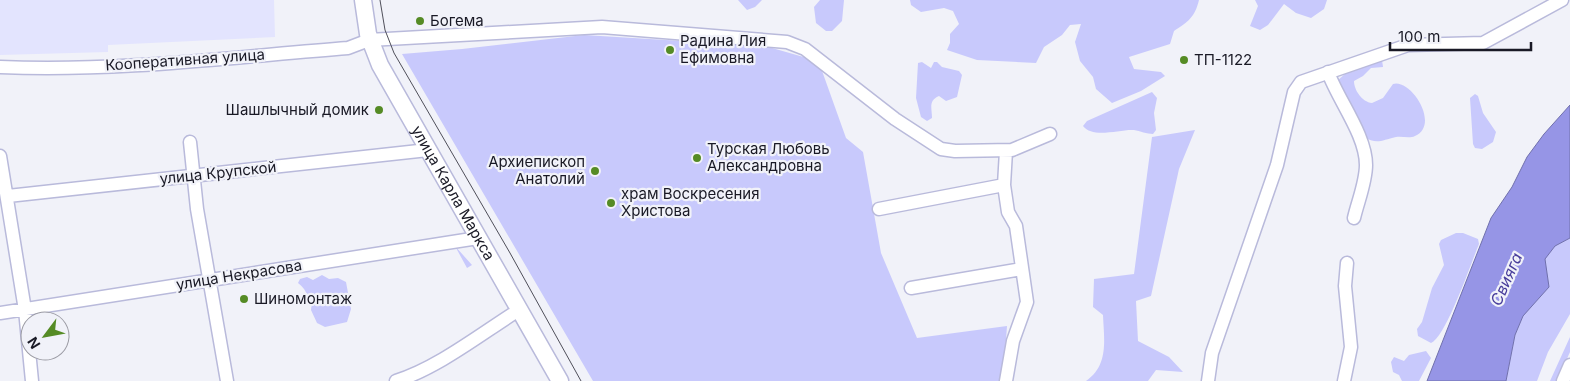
<svg xmlns="http://www.w3.org/2000/svg" width="1570" height="381" font-family="Inter,sans-serif">
<rect width="100%" height="100%" fill="#f1f2f9"/>
<path fill="#e3e4fe" d="M0,0H274L275,37L108,45V52L0,55Z"/>
<path fill="#c8c9fc" d="M738,0H762L755,7L747,10Z
M820,0H844L842,21L832,31H826L816,23L814,7Z
M910,0H1199C1195,17 1188,22 1174,31L1170,44L1129,57L1134,69L1161,72L1165,76L1141,91L1112,103L1096,89L1093,77L1080,61L1075,42L1081,24L1070,25L1062,35L1044,47L1036,63L977,60L947,50L950,43V34L959,24L953,11L944,8L921,12L911,5Z
M1255,0H1327L1324,9L1311,18L1296,13L1284,4L1268,25L1260,30L1250,26L1258,6Z
M584,35L765,46L807,58L821,68L846,138L863,152L881,253L917,338L1007,326L1003,381H593L402,54L462,49Z
M1382,60L1383,67L1371,68L1363,76L1354,81C1354,90 1362,102 1372,103L1383,98L1393,84C1410,78 1441,124 1415,136C1409,139 1403,136 1396,137C1382,140 1377,145 1364,137L1337,81L1346,73Z
M922,62L931,68L934,62H937L942,67L959,71L962,75L957,97L946,101L939,96C928,101 932,108 932,118L927,121L921,117L916,98L918,63Z
M1152,92L1157,98L1154,113L1156,130L1153,134C1147,134 1140,131 1134,130C1120,129 1093,139 1083,126L1087,121Z
M1475,94L1478,96L1483,113L1496,132L1493,142L1482,149L1475,148L1473,144L1470,98Z
M1195,130L1179,169L1151,296L1136,301L1138,341L1169,357L1183,372L1156,370L1148,381H1086C1109,365 1104,340 1103,315L1093,307L1094,279L1134,274L1152,137Z
M1456,233H1463L1478,239L1479,244C1471,263 1446,337 1431,343L1418,336L1417,329L1422,322L1432,288L1444,265L1439,244L1441,240Z
M1570,238V314L1548,352L1537,381H1506L1515,335L1523,316L1549,287L1544,259L1555,246Z
M455,246L472,265L467,268Z
M322,275L329,279L338,278L346,282L351,309L347,322L325,327L317,323L311,310L312,300C305,294 307,290 298,283L300,279L307,277L313,280Z
M1570,337V352L1557,381H1550Z
M1426,351L1431,358L1419,381H1402L1399,375L1393,372L1391,362L1394,357L1404,361L1409,355Z"/>
<path fill="#9695e6" stroke="#7070ac" d="M1570,105V238L1555,246L1545,259L1549,287L1523,316L1515,335L1506,381H1427L1491,218L1512,187L1527,157L1544,134Z"/>
<g fill="none" stroke-linecap="round" stroke-linejoin="round">
<defs>
<path id="minor" d="M0,67C116,72 233,57 348,48L369,40L602,27L787,42L805,49L895,119L941,149L955,151L1012,150L1050,134
M1328,72C1338,100 1366,135 1366,165C1366,182 1358,201 1354,218
M190,142L197,209L227,381
M1006,151L1004,185L1008,212L1016,226L1027,302L1013,341L1006,381
M0,156L25,310L32,381
M8,196L428,150
M879,209L1004,185
M911,288L1022,269
M0,313L478,238
M396,381C438,368 482,333 519,310
M1208,381L1212,353L1277,165L1294,92L1301,82L1408,45L1483,43L1562,0
M1344,381L1351,347L1345,286L1347,263
M1563,381L1570,365"/>
<g id="major">
<path id="s1" d="M363,0L368,34L380,65L560,381"/>
</g>
</defs>
<use href="#minor" stroke="#b9badb" stroke-width="15"/>
<use href="#major" stroke="#b9badb" stroke-width="19"/>
<use href="#minor" stroke="#fff" stroke-width="12"/>
<use href="#major" stroke="#fff" stroke-width="16"/>
<path stroke="#4f4f5a" stroke-width="1" d="M380,0L385,30L394,53L510,253L581,381"/>
</g>
<g fill="#558b25" stroke="#f1f2f9" stroke-width="2">
<circle cx="420" cy="21" r="5"/>
<circle cx="670" cy="50" r="5"/>
<circle cx="1184" cy="60" r="5"/>
<circle cx="379" cy="110" r="5"/>
<circle cx="697" cy="158" r="5"/>
<circle cx="595" cy="171" r="5"/>
<circle cx="611" cy="203" r="5"/>
<circle cx="244" cy="299" r="5"/>
</g>
<g text-anchor="middle" stroke-width="4.5" stroke-linejoin="round" paint-order="stroke">
<g font-size="15" fill="#191925" stroke="#f1f2f9" text-anchor="start">
<text x="430" y="26">Богема</text>
<text x="680" y="46">Радина Лия<tspan x="680" dy="17">Ефимовна</tspan></text>
<text x="1194" y="65">ТП-1122</text>
<text x="369" y="115" text-anchor="end">Шашлычный домик</text>
<text x="707" y="154">Турская Любовь<tspan x="707" dy="17">Александровна</tspan></text>
<text x="585" y="167" text-anchor="end">Архиепископ<tspan x="585" dy="17">Анатолий</tspan></text>
<text x="621" y="199">храм Воскресения<tspan x="621" dy="17">Христова</tspan></text>
<text x="254" y="304">Шиномонтаж</text>
</g>
<g font-size="15" fill="#191925" stroke="#f1f2f9">
<text transform="translate(185 60) rotate(-4)" y="5">Кооперативная улица</text>
<text transform="translate(218 173) rotate(-6)" y="5">улица Крупской</text>
<text dy="5" stroke="none"><textPath href="#s1" startOffset="215">улица Карла Маркса</textPath></text>
<text transform="translate(239 275) rotate(-9)" y="5">улица Некрасова</text>
</g>
<g font-size="16" font-style="italic" fill="#483d9b" stroke="#f1f2f9">
<text transform="translate(1506 279) rotate(-66)" y="6">Свияга</text>
</g>
</g>
<g transform="translate(45 336) rotate(238)"><circle r="24" fill="#f1f2f9" stroke="#9b9ba4"/>
<path d="M0-4L9 19L0 12L-9 19Z" fill="#558b25"/>
<text y="-8" font-size="14" font-weight="bold" text-anchor="middle" fill="#191925">N</text>
</g>
<path d="M1390 42v8h141v-8" fill="none" stroke="#191925" stroke-width="2.5"/>
<text x="1398" y="42" font-size="15" fill="#191925" stroke="#f1f2f9" stroke-width="4" paint-order="stroke">100 m</text>
</svg>
